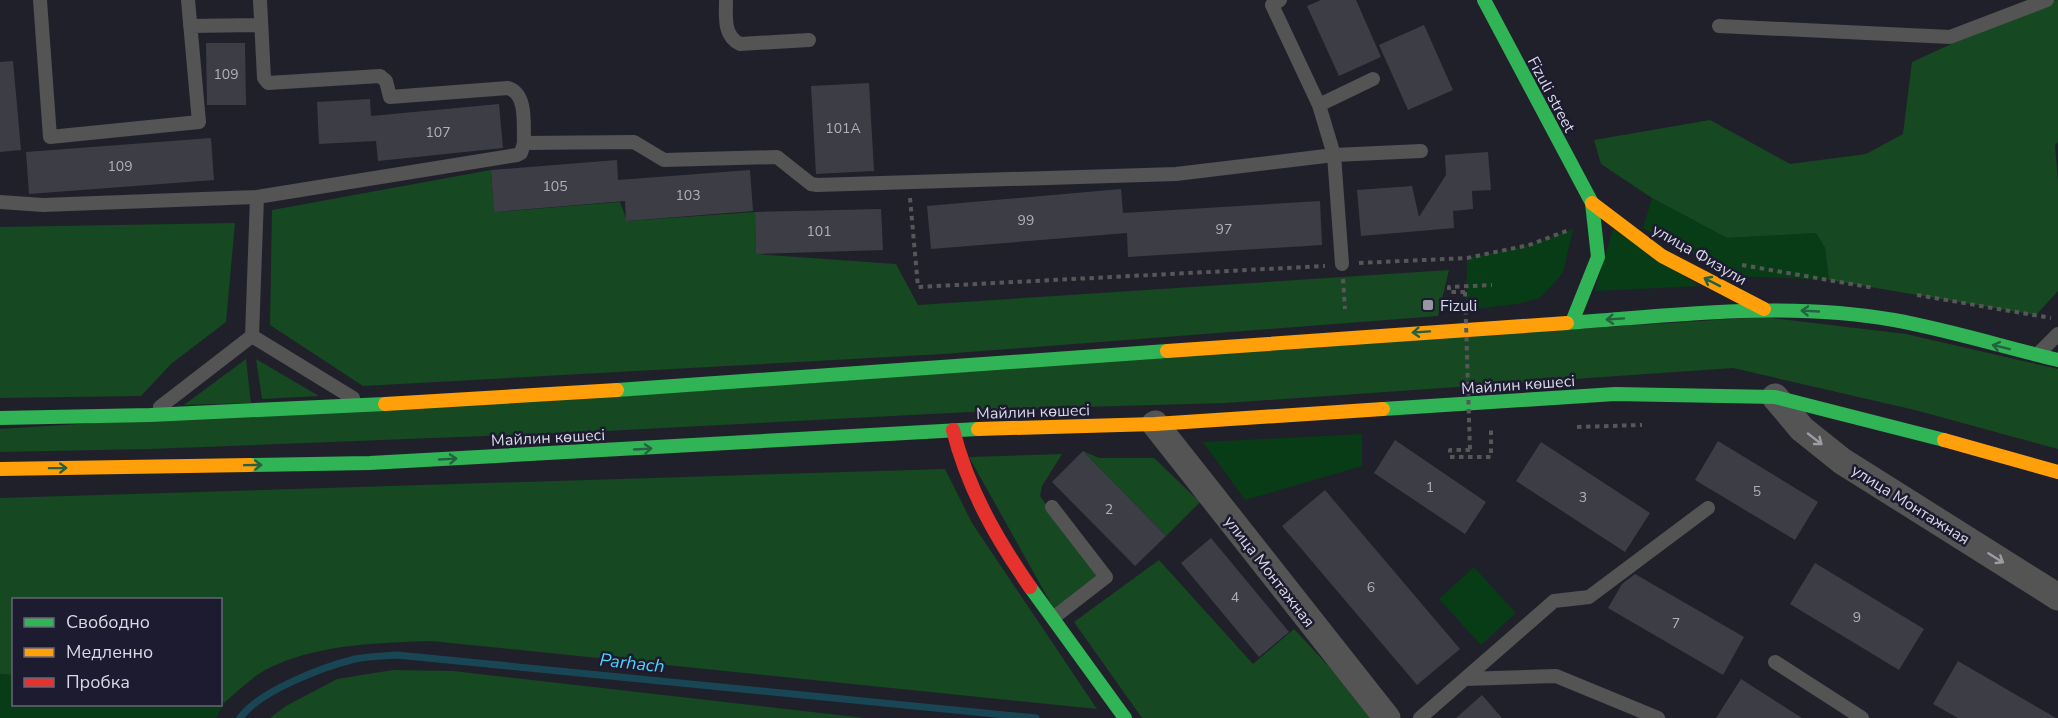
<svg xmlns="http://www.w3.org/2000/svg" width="2058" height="718" font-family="'Nunito Sans',sans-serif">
<rect width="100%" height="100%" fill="#20202a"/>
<path fill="#073c16" d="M1652,198L1727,238L1816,233L1825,248L1829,280L1734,276L1643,228Z
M1573,229L1563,273L1540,298L1517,304L1466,310L1467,258L1529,245Z
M1613,229L1700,286L1595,291Z
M1362,434V466L1245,500L1203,442Z
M1474,567L1516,613L1481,645L1439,599Z
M0,674L13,675L14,704H220L221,701L225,702L216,718H0Z"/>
<path fill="#164821" d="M2058,0V142L2055,145L2058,181V291L2036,315L1829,280L1825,248L1816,233L1727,238L1652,198L1601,164L1594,140L1710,120L1790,164L1866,154L1903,134L1912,62L2045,1Z
M491,170L494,212L620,202L627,221L755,212L756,254L896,264L918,305L1449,270L1438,316L943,354L363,386L270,325L272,210Z
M235,223L226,322L171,364L141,396L0,398V227Z
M1763,317L1906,334L2058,369V449L1915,410L1733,368L1225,403L1045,408L587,432L150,449L0,452V429Z
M246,359L251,403L184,405Z
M256,359L319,396L262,399Z
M1083,451L1099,458H1154L1200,502L1166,536Z
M1062,454L1042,486L1040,496L1097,576L1054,609L969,457Z
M945,469L972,523L1097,709L431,641C375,643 316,644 265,670C251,678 237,692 225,702L220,701V600H14L13,675L0,674V498Z
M1159,560L1253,664L1294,629L1377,718H1142L1074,622Z
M393,670L453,671L865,718H270L286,706L337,679Z"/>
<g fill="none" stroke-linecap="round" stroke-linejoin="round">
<path stroke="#194654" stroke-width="7" d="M240,718C259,691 323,667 355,659C368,656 383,656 397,655L1036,718"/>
</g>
<path fill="#3d3d46" d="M1321,0H1356L1381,57L1339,76L1307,6Z
M1424,25L1453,90L1408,110L1379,45Z
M206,43H245L246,105H207Z
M13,61L21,150L0,152V62Z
M869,83L874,171L816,174L811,86Z
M370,99L371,116L499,104L503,148L378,161L376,141L319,144L317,102Z
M211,138L214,180L29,194L26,152Z
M1488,152L1491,190L1472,191L1473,209L1453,211L1454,228L1361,236L1357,190L1412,186L1419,217L1446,175L1445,155Z
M617,160L618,180L750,170L753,211L626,221L625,201L494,212L491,170Z
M1121,189L1123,213L1320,201L1322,245L1128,257L1127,233L931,249L927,206Z
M881,209L883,250L756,254L755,212Z
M1395,440L1486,502L1465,534L1374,473Z
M1718,441L1818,502L1795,540L1695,480Z
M1541,442L1650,513L1625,552L1516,481Z
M1083,451L1166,536L1135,566L1052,482Z
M1325,490L1460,649L1417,685L1282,526Z
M1211,538L1289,632L1259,657L1181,563Z
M1815,563L1924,629L1899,670L1790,604Z
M1635,574L1744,637L1723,675L1608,608L1622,584Z
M1958,661L2056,718H1958L1933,704Z
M1741,679L1802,718H1716Z
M1482,695L1502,718H1456Z"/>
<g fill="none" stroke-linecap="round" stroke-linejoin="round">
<path stroke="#575658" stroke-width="4" stroke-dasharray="4.5 4.5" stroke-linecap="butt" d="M910,198L918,287L1325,266
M1359,263L1467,258L1529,245L1569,230
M1742,265L1874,288
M1343,279L1345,309
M1465,292H1449V287L1492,285
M1917,295L2051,318
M1577,427L1642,425
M1470,450H1450V457H1491V430"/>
<path stroke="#545454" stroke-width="14" d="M40,0L50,137L199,122L188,0
M260,0L264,78L268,83L380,76L386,81L390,97L508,88C528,94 523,126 524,143
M726,0C726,16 723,36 740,44L809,40
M1280,0L1272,5L1319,105L1334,155L1342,264
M190,26L261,25
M1719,26L1950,37L2047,0
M1319,105L1373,79
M0,202L43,205L257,197L517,155L521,153L524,143L634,142L664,160L777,157L811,184L817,185L1176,174L1334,155L1421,151
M252,336L353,398
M2038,354L2058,334
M160,407L252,336L257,197
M1052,507L1106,577L1053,618
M1775,662L1862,718
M1465,679L1556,676L1658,718
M1420,718L1554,601L1589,597L1708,508"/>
<path stroke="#545454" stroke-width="27" d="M1775,397L1802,429L1842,461L2058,597
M1155,424L1387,718"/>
<path stroke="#30b455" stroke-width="14" d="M1484,0L1592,203L1598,257L1572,322
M1567,323C1675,315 1786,301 1894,320C1949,330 2004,347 2058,360
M617,390L1167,351
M1383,409L1615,394L1775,397L1944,440
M0,418L150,415L385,404
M250,465L370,463L978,429
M1030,587L1125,718"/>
<path stroke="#ff9f0a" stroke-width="14" d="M1592,203L1662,256L1764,309
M1167,351L1567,323
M385,404L617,390
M978,429L1155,424L1383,409
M1944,440L2058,472
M0,469L250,465"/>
<path stroke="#e5322d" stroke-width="14" d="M953,430C968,489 996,538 1030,587"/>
<path stroke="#575658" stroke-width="4" stroke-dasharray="4.5 4.5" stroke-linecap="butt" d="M1465,292L1470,450"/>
</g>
<defs><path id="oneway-shaft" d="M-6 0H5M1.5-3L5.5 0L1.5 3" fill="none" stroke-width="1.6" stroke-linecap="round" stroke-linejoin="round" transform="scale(1.5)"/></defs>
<g stroke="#256040">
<use href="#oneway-shaft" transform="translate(1712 282) rotate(-153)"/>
<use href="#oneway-shaft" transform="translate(1810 311) rotate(-177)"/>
<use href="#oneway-shaft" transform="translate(1615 319) rotate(176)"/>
<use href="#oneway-shaft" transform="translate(1421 332) rotate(176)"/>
<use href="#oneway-shaft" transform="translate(2001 347) rotate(-166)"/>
<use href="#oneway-shaft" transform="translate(643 449) rotate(-3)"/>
<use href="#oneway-shaft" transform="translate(448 459) rotate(-3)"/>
<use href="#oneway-shaft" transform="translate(253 465) rotate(-1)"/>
<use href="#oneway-shaft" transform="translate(58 468) rotate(-1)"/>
</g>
<g stroke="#9c9ca4">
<use href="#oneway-shaft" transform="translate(1815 439) rotate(38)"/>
<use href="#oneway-shaft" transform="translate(1996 558) rotate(32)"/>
</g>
<rect fill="#9797a4" stroke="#1c1b2f" stroke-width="2" x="1422" y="299" width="12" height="12" rx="3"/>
<g text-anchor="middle" stroke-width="5" stroke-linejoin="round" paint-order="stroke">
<g font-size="14" fill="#b0b0bd">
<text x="226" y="79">109</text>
<text x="843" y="133">101А</text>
<text x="438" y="137">107</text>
<text x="120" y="171">109</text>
<text x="555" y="191">105</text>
<text x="688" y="200">103</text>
<text x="1026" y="225">99</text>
<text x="1224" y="234">97</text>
<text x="819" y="236">101</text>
<text x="1430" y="492">1</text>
<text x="1757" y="496">5</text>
<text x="1583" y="502">3</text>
<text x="1109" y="514">2</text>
<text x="1371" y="592">6</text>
<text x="1235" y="602">4</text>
<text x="1857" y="622">9</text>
<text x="1676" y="628">7</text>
</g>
<g font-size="16" fill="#d7d7e5" stroke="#1c1b2f">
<text transform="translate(1552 94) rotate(62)" y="6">Fizuli street</text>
<text transform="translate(1700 254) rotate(30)" y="6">улица Физули</text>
<text transform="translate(1518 384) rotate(-4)" y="6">Майлин көшесі</text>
<text transform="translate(1033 411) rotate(-2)" y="6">Майлин көшесі</text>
<text transform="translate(548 437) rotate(-3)" y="6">Майлин көшесі</text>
<text transform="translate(1911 504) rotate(32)" y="6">улица Монтажная</text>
<text transform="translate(1270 571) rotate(52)" y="6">улица Монтажная</text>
</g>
<g font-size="16" fill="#d7d7e5" stroke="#1c1b2f" text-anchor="start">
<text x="1440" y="311">Fizuli</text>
</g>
<g font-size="18" font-style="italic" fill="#4cd4f8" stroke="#1c1b2f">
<text transform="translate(632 663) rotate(6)" y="6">Parhach</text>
</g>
</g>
<rect x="12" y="598" width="210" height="108" fill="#1c1b2f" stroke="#676678" stroke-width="1.5"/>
<rect x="24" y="618" width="30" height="9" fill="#30b455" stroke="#676678" stroke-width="1.5"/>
<text x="66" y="628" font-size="18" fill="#d7d7e5">Свободно</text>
<rect x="24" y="648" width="30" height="9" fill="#ff9f0a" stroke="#676678" stroke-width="1.5"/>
<text x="66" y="658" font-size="18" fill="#d7d7e5">Медленно</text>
<rect x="24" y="678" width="30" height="9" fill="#e5322d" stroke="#676678" stroke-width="1.5"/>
<text x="66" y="688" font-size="18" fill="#d7d7e5">Пробка</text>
</svg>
